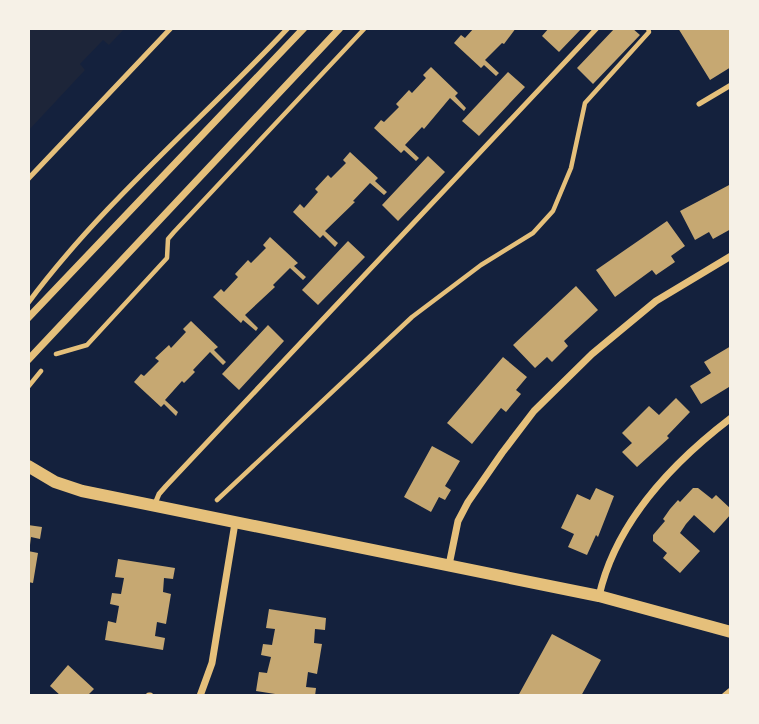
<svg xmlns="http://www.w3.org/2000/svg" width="759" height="724" font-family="Jost,sans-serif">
<rect width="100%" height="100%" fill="#14213d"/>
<path fill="#1d2539" d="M28,28H125L109,45L103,40L80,64L85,70L28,131Z"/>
<path fill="#c6a872" d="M474,28H516L504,44L502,43L485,60L499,73L496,76L484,65L481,68L454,43L461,35L465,38Z
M549,28H582L559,52L542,36Z
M615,28H632L640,35L593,84L577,68Z
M678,28H731V67L710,80Z
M431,67L458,93L455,96L466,108L464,111L450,98L424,129L422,127L405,145L419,158L416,161L404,150L401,153L374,128L381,120L384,122L399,107L396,104L409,90L412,93L426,78L423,75Z
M508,72L525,87L479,136L462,121Z
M350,152L378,178L375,181L387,192L384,195L370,183L353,201L355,202L325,231L338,243L335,247L323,235L320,238L293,212L300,204L304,208L318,192L315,189L328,175L331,178L346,163L343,160Z
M428,156L445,172L398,221L382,205Z
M731,184V229L713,239L709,232L695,240L680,211Z
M667,221L685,246L671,256L675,262L656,275L652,270L615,297L596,270Z
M270,237L298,263L294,266L306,277L303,280L290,268L273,285L275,287L245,315L258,328L256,331L243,320L241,323L213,297L221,289L224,292L238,277L235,274L248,260L251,263L266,248L263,245Z
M348,241L365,257L318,305L302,290Z
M576,286L598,310L564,341L568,346L552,362L547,357L535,368L513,345Z
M191,321L218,347L214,350L226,362L223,365L210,352L193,370L195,372L184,383L182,381L165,400L178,412L176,416L164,404L161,407L134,382L141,374L144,376L159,361L155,358L169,345L171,348L186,332L183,329Z
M268,325L284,341L239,390L222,374Z
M731,346V390L729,387L701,404L690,386L711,373L704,362Z
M503,357L527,377L516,390L521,394L506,412L501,408L472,444L447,423Z
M676,398L690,412L667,436L669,438L637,467L622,452L632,443L622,433L649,406L659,415Z
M432,446L460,461L445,486L451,490L445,500L439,497L431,512L404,497Z
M596,488L614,496L598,537L596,535L587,555L568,547L574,534L561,528L577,494L590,500Z
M693,488H698L712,499L716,495L731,509V514L714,533L694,515L686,524L680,533L700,551L680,573L663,558L667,553L653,541V535L665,521L663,519L670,509L678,500L680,502Z
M28,525L42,527L40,539L31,537L30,545Z
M28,551L38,553L33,583L28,582Z
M118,559L175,568L173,579L164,578L163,592L171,594L166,624L157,622L155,636L165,638L163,650L105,640L108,621L116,623L119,606L110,604L112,593L121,594L124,578L115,577Z
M269,609L326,618L325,630L315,629L314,643L322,644L317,674L308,672L306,687L316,688L315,696H288L256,691L259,672L267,673L271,657L261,655L263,644L272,645L275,629L266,628Z
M552,634L601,660L581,696H518Z
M68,665L94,689L87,696H61L50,686Z"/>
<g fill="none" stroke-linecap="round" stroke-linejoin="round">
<path stroke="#e5c07b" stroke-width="4.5" d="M56,354L87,345L167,258L168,239L174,232L365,28
M28,387L41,371
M217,500L412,317L481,265L533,233L553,211L571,168L585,103L649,32L648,28"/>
<path stroke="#e5c07b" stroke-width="5" d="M699,104L731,85
M28,179L171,28
M28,303C103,202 202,120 288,28
M154,506L159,494L166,486L597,28"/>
<path stroke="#e5c07b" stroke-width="7" d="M28,318L304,28
M28,360L340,28
M449,565L458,521L468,502L502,453L534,411L592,354L656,301L731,256
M599,596C616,521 672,463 731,418
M149,696H150
M200,696L212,663L235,523
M725,696L731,691"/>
<path stroke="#e5c07b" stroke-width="12" d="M28,466L55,482L82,491L599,596L731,632"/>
</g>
<rect width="759" height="724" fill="none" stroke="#f6f1e7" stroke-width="60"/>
</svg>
